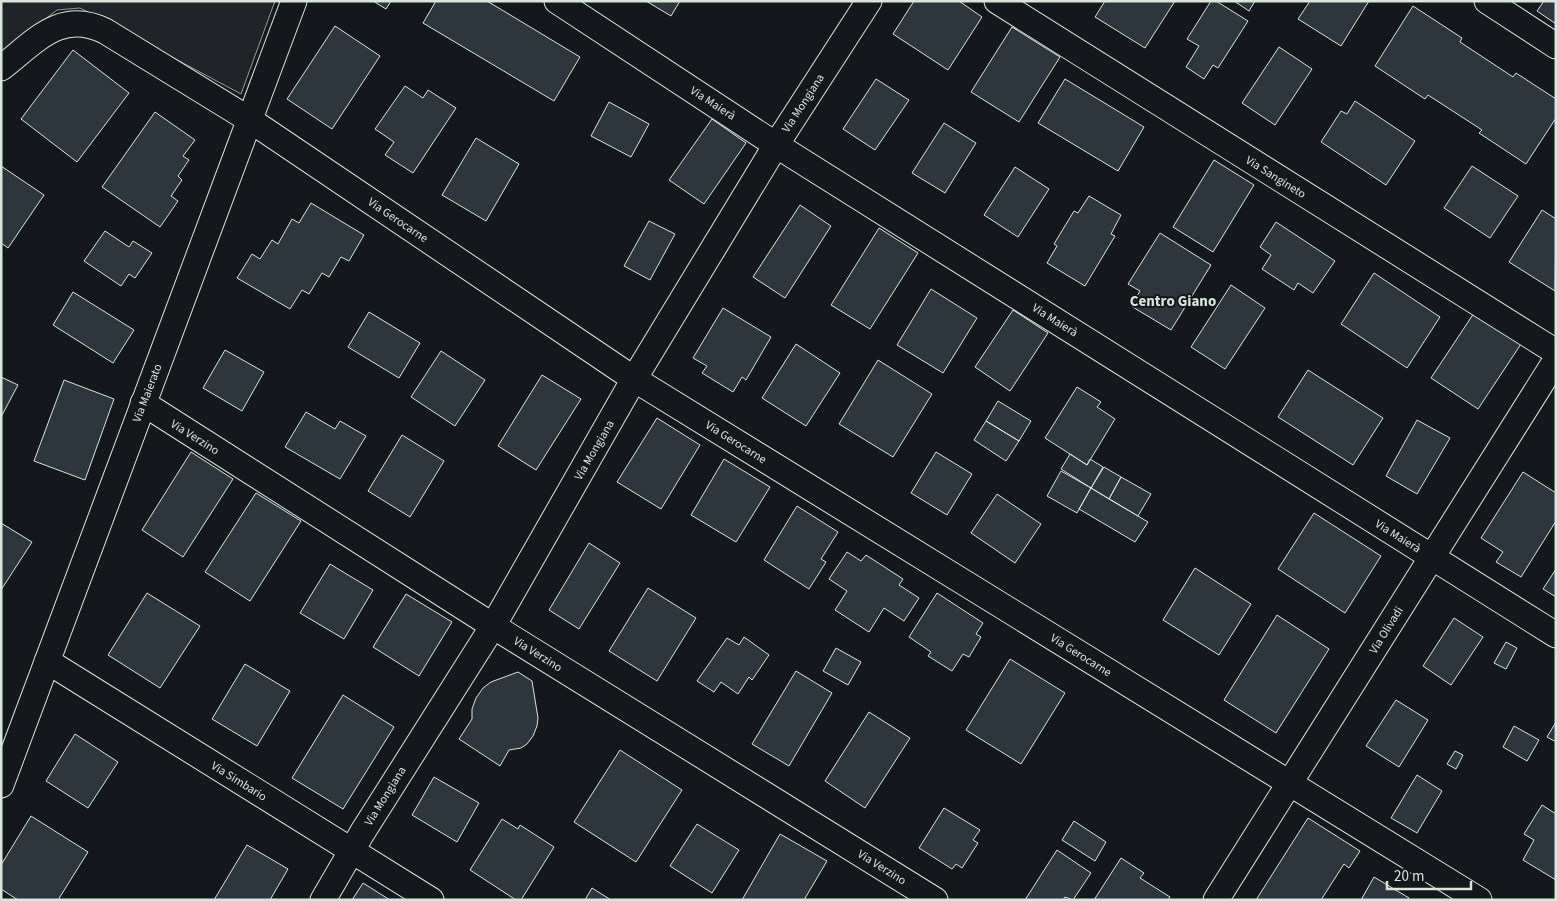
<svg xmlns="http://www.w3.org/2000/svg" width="1557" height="901" font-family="'Source Sans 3',sans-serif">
<rect width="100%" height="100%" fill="#14181c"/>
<path fill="#202428" stroke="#939e99" d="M1,1H275L241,94L80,8L57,10L1,53Z"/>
<path fill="#2c363c" stroke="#d8e6dc" d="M373,1H391L386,9Z
M436,1H487L580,57L554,101L423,23Z
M646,1H680L671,16Z
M914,1H959L982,17L948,70L893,34Z
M1105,1H1175L1145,48L1095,17Z
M1211,1H1216L1248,21L1218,68L1213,65L1204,79L1186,67L1199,46L1187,39Z
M1234,1H1255L1249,11Z
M1310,1H1369L1341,46L1298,19Z
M1544,1H1556V24L1537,11Z
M1413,6L1462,38L1460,42L1513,77L1516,73L1556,99V118L1526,164L1479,133L1482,130L1428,95L1425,99L1375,66Z
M335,26L380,56L332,129L287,99Z
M1012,27L1060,57L1019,122L971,92Z
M1279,47L1312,69L1275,125L1242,103Z
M73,50L129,93L77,162L21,119Z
M876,79L909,100L875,150L843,129Z
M1065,79L1144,127L1118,171L1038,123Z
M405,86L423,98L428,90L456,108L413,173L385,155L394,142L375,129Z
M1355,101L1415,141L1386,185L1321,142L1341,111L1347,114Z
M609,102L649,124L631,157L591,136Z
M155,112L195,140L183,156L189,160L178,176L182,180L171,196L178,201L160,227L102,187Z
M712,119L746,143L704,204L669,180Z
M944,123L976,143L945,193L912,173Z
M476,138L519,164L486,221L442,195Z
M1214,160L1254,185L1213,252L1173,227Z
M1,166L44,195L8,248L1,243Z
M1472,166L1518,196L1490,238L1444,208Z
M1015,167L1049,189L1018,237L984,215Z
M1089,196L1121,215L1111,234L1115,236L1085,286L1047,263L1057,246L1054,244L1074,211L1078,213Z
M311,203L364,235L349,261L341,257L329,277L322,273L309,294L302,290L290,309L237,278L252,254L260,259L272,240L278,244L292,219L299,223Z
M800,205L831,226L785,298L753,277Z
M1542,210L1556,219L1555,291L1509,262Z
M649,221L675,234L650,280L624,266Z
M1276,222L1335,261L1313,293L1298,283L1294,290L1262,269L1271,255L1260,247Z
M879,228L918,253L870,329L831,305Z
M105,231L129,247L133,241L152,253L135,278L129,274L121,286L84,261Z
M1160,233L1211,265L1171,330L1131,306L1140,291L1128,284Z
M1374,273L1440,317L1407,368L1341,324Z
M1231,285L1265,308L1225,369L1191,347Z
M931,289L977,318L943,373L897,345Z
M73,292L134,330L113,363L53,325Z
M723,308L771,337L746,380L742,377L733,392L702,373L707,366L693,358Z
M1013,310L1048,333L1010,391L975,367Z
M369,312L420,343L399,378L348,347Z
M1474,313L1521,344L1478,409L1431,378Z
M796,344L840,373L806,426L762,398Z
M225,350L264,372L242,411L203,388Z
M441,351L485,380L455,426L411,397Z
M878,360L932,394L893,457L839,424Z
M1308,370L1383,418L1353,465L1278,417Z
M542,375L581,399L536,470L498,446Z
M1,377L18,385L1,417Z
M64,380L114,399L85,480L34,461Z
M1077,387L1101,402L1097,407L1115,419L1087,465L1045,438Z
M998,401L1031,421L1019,441L986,421Z
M306,412L335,429L340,421L366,436L340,479L285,447Z
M657,418L700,445L661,509L617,482Z
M1417,420L1450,438L1417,494L1386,476Z
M986,421L1019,441L1006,461L974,440Z
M402,435L444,461L410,517L368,491Z
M191,452L233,479L183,557L142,530Z
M936,452L972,474L947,515L911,493Z
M1070,454L1087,465L1090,459L1103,467L1091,488L1061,469Z
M724,459L770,487L736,542L691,515Z
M1104,467L1121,477L1109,499L1091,488Z
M1061,471L1091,488L1077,513L1047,496Z
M1523,472L1556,493V521L1521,577L1496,562L1503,552L1481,538Z
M1121,477L1151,494L1138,516L1109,499Z
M1091,488L1148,522L1135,542L1079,509Z
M256,493L301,521L250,601L205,572Z
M997,494L1041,524L1015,563L971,533Z
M797,506L838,532L821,559L826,562L809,589L764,560Z
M1314,513L1381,556L1345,613L1278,569Z
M1,523L32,542L1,590Z
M589,543L620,563L579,629L549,610Z
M847,552L861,561L866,555L903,579L899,585L919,598L904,621L884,608L869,632L835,610L847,591L829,579Z
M330,564L373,590L344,639L300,613Z
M1195,568L1251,604L1219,655L1163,620Z
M1556,569V597L1543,589Z
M648,588L696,618L657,681L609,651Z
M147,593L200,626L160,688L108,655Z
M937,593L983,623L976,634L981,637L969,657L963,654L952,671L928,656L931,652L909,637Z
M406,594L452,622L419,676L373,647Z
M1277,615L1329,649L1276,733L1224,700Z
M1454,618L1483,637L1451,685L1423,666Z
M744,637L769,655L752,680L749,677L738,694L721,682L714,692L697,681L727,638L739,645Z
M1506,642L1517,648L1506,669L1494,663Z
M836,648L861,662L848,685L823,671Z
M1010,659L1065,693L1021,764L966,730Z
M245,664L290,691L257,746L212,719Z
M796,671L832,693L789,766L752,744Z
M518,672L532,681L538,718L537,726L533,736L527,744L521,748L509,750L500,766L459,739L472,719V709L476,698L483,688L491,682Z
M343,695L394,727L343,809L292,778Z
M1396,700L1428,720L1399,767L1366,746Z
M869,712L910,738L865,808L825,781Z
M1556,722V742L1547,737Z
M1514,726L1539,740L1527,761L1503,747Z
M75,734L118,762L88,808L46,781Z
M620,750L682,790L636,862L574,822Z
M1455,751L1463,755L1456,769L1447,764Z
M1417,775L1442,791L1417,833L1391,818Z
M434,777L479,803L457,842L412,815Z
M1542,805L1556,814V880L1523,860L1534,840L1524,834Z
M944,808L980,830L973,840L978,843L962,868L956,864L952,869L919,848Z
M31,816L88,852L58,900H18L1,889V865Z
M1308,818L1360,851L1349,868L1344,864L1321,900H1256Z
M502,819L518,829L520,825L554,847L521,900H516L470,870Z
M1074,821L1106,842L1095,861L1062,840Z
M697,824L739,850L712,893L670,866Z
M780,834L827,861L804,900H742Z
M247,845L288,869L270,900H214Z
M1057,850L1091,873L1073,900L1065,897L1063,900H1025Z
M1121,858L1144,873L1140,878L1170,897L1168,900H1094Z
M1374,877L1409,898L1408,900H1361Z
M363,883L390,900H352Z
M592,888L611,900H585Z"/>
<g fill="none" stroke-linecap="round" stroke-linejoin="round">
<defs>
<path id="minor" d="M557,1L776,145L1556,635
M997,1L1556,352
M1487,1L1556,46
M1,68C35,42 60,9 105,31L250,120L634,379L1479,900
M143,403L493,626L935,900
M47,661L431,900
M1,785L294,1
M323,900L362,833L493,626L634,379L776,145L869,1
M1216,900L1556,360"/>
</defs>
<use href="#minor" stroke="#d8e6dc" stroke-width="27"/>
<use href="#minor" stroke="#14181c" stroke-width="25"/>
</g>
<g text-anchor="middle" stroke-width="4" stroke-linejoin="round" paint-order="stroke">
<g font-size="12" fill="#d8e6dc" stroke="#14181c">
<text transform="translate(713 103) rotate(33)" y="4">Via Maierà</text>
<text transform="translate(803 103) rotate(-57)" y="4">Via Mongiana</text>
<text transform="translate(1276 177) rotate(32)" y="4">Via Sangineto</text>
<text transform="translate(398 220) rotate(34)" y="4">Via Gerocarne</text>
<text transform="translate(1055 320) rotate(32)" y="4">Via Maierà</text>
<text transform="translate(147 393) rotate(-69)" y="4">Via Maierato</text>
<text transform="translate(195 437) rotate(32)" y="4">Via Verzino</text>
<text transform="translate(736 442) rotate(32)" y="4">Via Gerocarne</text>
<text transform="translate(594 450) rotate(-60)" y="4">Via Mongiana</text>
<text transform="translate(1398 536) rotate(32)" y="4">Via Maierà</text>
<text transform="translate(1386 630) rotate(-58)" y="4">Via Olivadi</text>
<text transform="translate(538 654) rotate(32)" y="4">Via Verzino</text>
<text transform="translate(1081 655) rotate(32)" y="4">Via Gerocarne</text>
<text transform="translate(239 781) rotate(32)" y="4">Via Simbario</text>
<text transform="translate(385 796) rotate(-58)" y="4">Via Mongiana</text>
<text transform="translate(882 867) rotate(32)" y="4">Via Verzino</text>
</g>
<g font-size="15" font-weight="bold" fill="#d8e6dc" stroke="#14181c">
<text x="1173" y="306">Centro Giano</text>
</g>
</g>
<rect width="1557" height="901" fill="none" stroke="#d8e6dc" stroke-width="5"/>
<path d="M1387 881v8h84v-8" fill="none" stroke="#d8e6dc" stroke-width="2.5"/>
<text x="1394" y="881" font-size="15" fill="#d8e6dc" stroke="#14181c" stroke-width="4" paint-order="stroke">20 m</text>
</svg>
